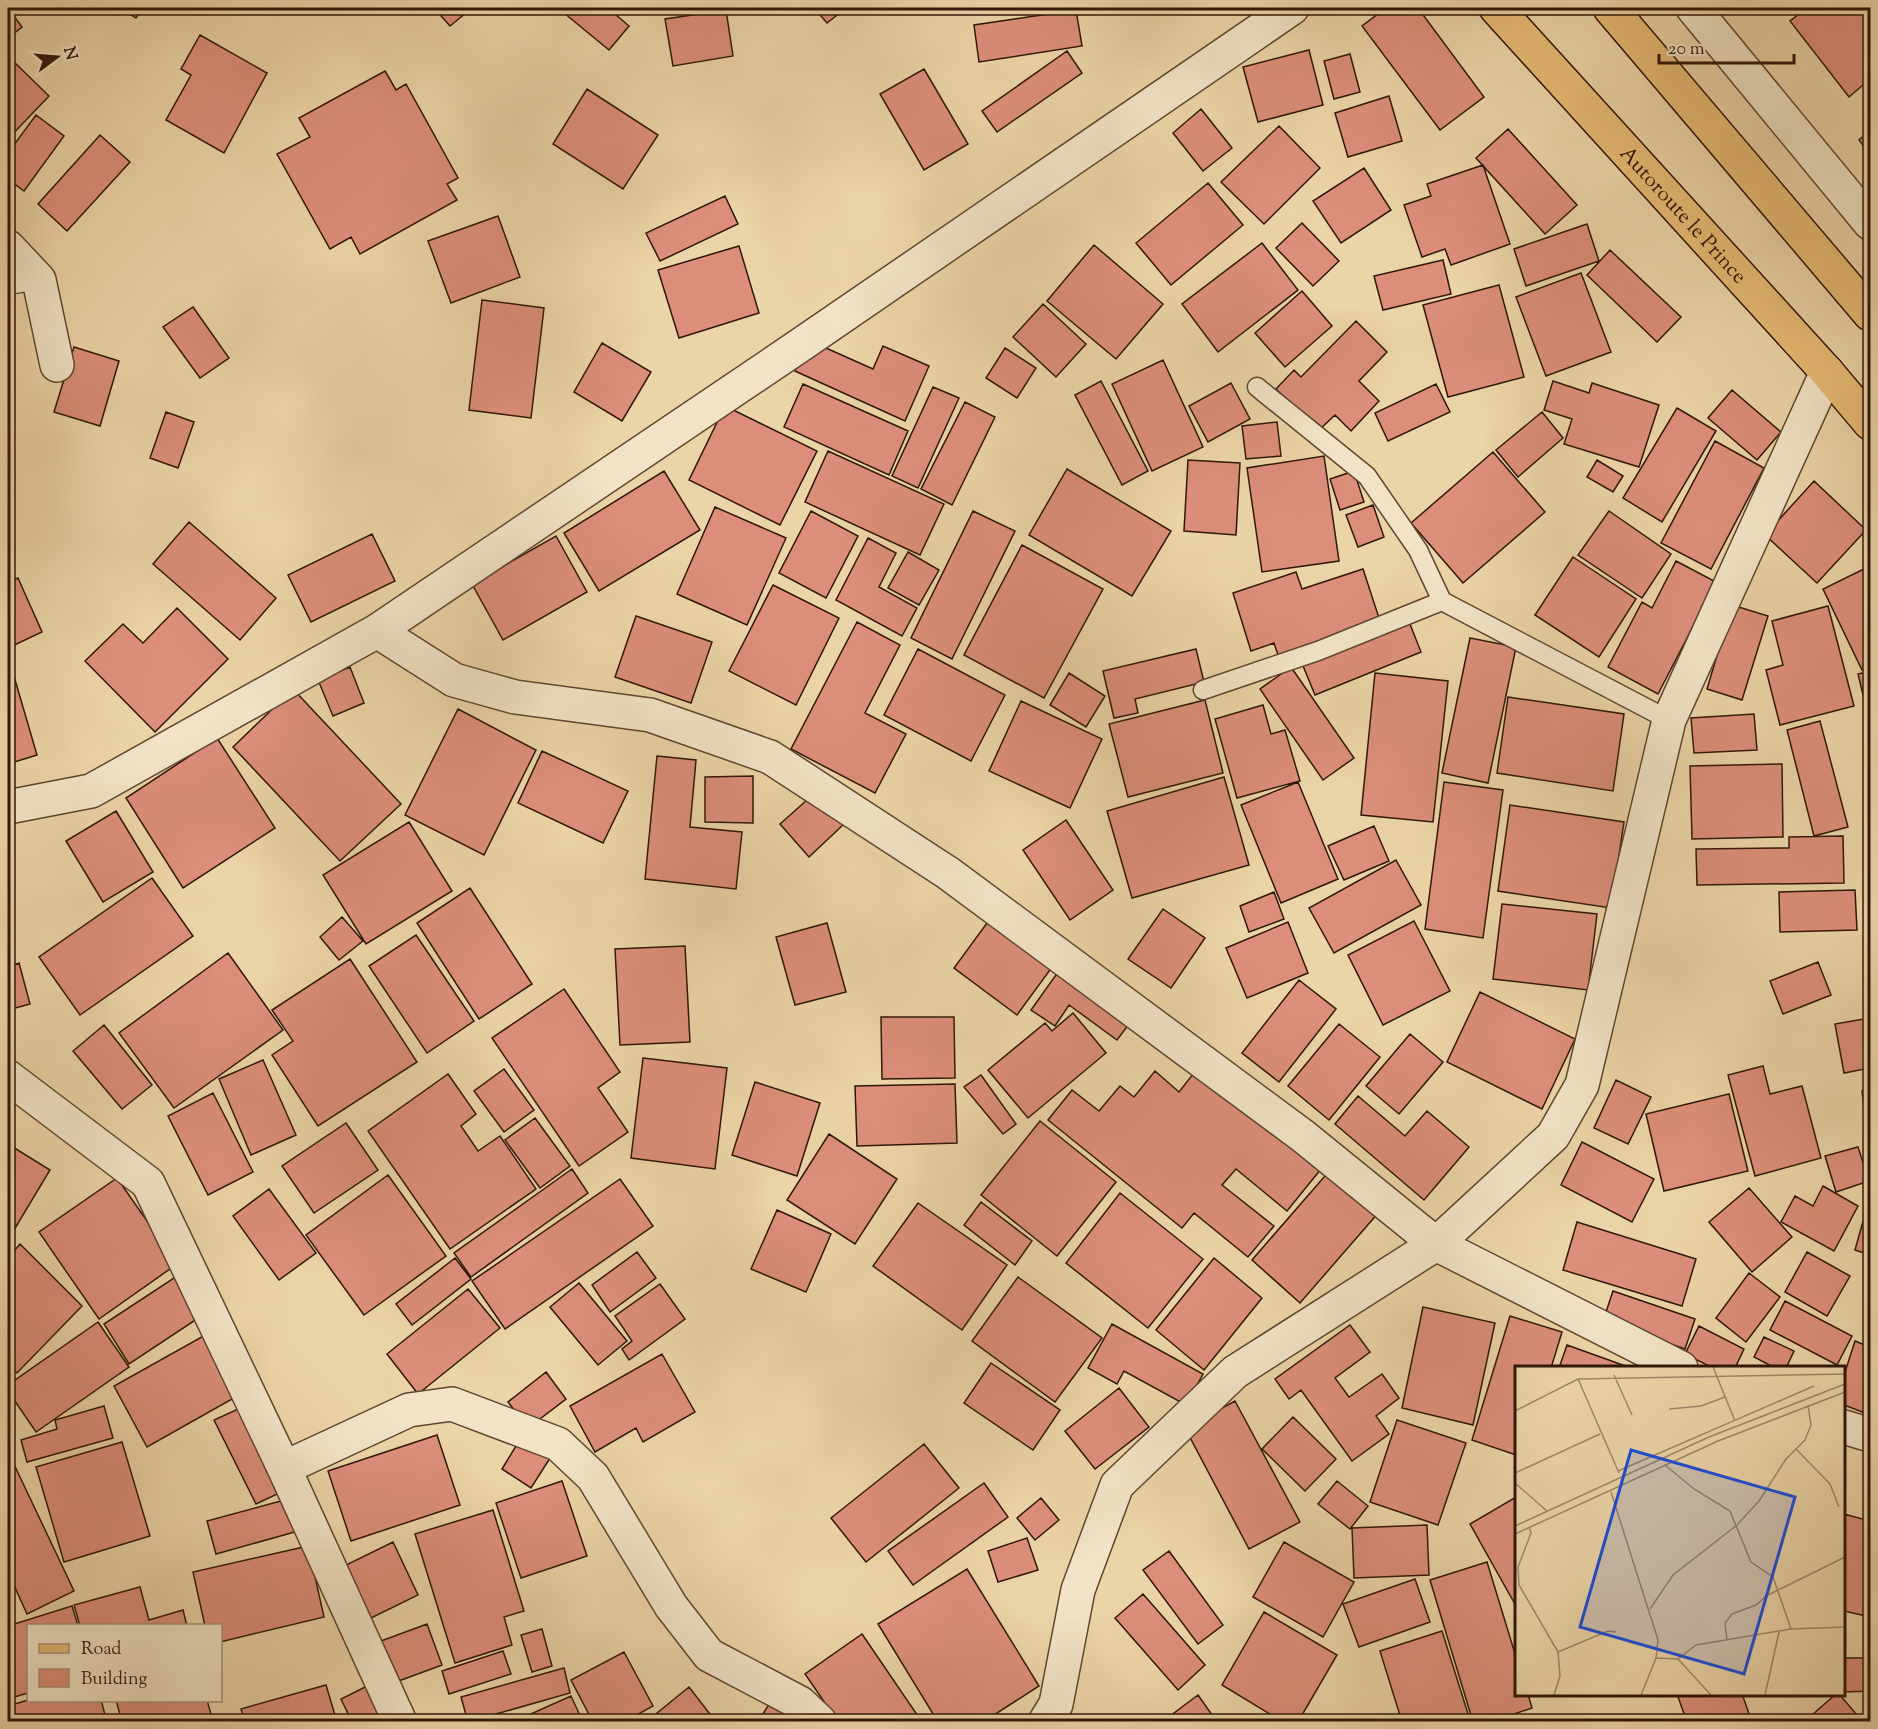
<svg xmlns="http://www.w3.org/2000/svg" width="1878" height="1729" font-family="'Sorts Mill Goudy',serif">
<rect width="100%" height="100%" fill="#ebd4a7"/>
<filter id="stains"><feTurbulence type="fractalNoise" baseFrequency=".00333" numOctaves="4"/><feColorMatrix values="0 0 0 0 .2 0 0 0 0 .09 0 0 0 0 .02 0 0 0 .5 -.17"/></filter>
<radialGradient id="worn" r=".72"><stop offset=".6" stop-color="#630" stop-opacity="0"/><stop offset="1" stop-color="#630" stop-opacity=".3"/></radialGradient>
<path fill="#dc8e7a" stroke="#301709" stroke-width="1.5" d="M8,8L22,27L8,38Z
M120,8H142L136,18Z
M434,8H472L450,26Z
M558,8H608L629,26L609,50Z
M814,8H846L827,23Z
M1386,8H1418L1484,97L1440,130L1362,26Z
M1807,8H1870V79L1849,97L1790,21Z
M726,10L733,56L673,66L665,19Z
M1076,10L1082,46L979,62L974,25Z
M200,35L267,73L224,153L166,120L191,75L181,69Z
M1309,50L1323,105L1258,122L1243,67Z
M1067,51L1082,73L997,132L982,111Z
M1350,54L1360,92L1334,99L1324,61Z
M11,59L49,96L8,139V62Z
M924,69L968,144L924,170L880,94Z
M385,71L396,90L406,84L458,178L447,184L457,200L360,254L351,237L330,249L277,154L310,137L299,118Z
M587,89L658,135L623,189L553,144Z
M1389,96L1402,141L1348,157L1335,113Z
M1201,109L1232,148L1203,171L1173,133Z
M36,115L64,136L24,191L8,179V153Z
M1279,126L1320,168L1264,224L1221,182Z
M1508,129L1577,205L1545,234L1476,158Z
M1870,131V155L1859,140Z
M100,135L130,162L67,231L38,204Z
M1483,165L1510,244L1451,265L1445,249L1422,257L1404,205L1431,196L1427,184Z
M1364,168L1391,210L1341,243L1313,201Z
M1208,183L1243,225L1171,285L1136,243Z
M725,196L738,224L660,261L646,233Z
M498,216L520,277L451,303L428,241Z
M1302,223L1339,261L1313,286L1276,248Z
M1587,224L1599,261L1526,286L1514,249Z
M1262,243L1298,290L1218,352L1182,304Z
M1094,245L1163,304L1116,359L1047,301Z
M739,246L759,313L679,338L658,270Z
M1610,250L1681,317L1657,342L1587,275Z
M1443,260L1451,294L1383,310L1374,276Z
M1581,273L1611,352L1546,376L1516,297Z
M1499,285L1524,377L1448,397L1423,305Z
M1302,291L1332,326L1285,367L1255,333Z
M482,300L544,308L531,418L469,410Z
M1043,304L1086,344L1056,377L1013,337Z
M193,307L229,358L200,378L163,327Z
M1356,321L1387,352L1359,381L1379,401L1351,431L1335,415L1318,431L1276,389L1294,370L1301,377Z
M808,340L873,369L883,346L929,366L905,421L795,371Z
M602,343L651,372L622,421L574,392Z
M74,347L119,361L100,426L54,412Z
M1005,348L1036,368L1017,398L986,378Z
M1163,360L1203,447L1152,471L1112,384Z
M1101,381L1148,471L1122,485L1075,395Z
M1553,381L1589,393L1592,383L1659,405L1639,467L1564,444L1572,419L1544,410Z
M1231,383L1250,419L1208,442L1189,406Z
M803,384L908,431L889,475L784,427Z
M1436,384L1450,412L1388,441L1375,413Z
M933,387L959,398L918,488L892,476Z
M1732,390L1781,432L1757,460L1708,418Z
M965,402L995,417L952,505L921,489Z
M725,406L817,451L780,525L689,480Z
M1677,408L1716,431L1662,522L1623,498Z
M166,412L194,422L178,468L150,458Z
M1542,412L1563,438L1518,477L1496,450Z
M1277,422L1281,456L1246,459L1242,426Z
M1715,441L1764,468L1711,569L1661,543Z
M828,451L944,504L920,555L805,502Z
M1493,452L1545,512L1463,583L1411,523Z
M1324,456L1339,561L1262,572L1247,468Z
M1188,460L1240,463L1236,535L1184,531Z
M1597,460L1623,476L1613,492L1587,477Z
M1067,469L1171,531L1132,596L1029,535Z
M664,471L700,530L599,591L564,533Z
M1354,471L1364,502L1340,510L1330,479Z
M1814,481L1866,530L1817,583L1765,535Z
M1373,505L1384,537L1358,547L1346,515Z
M715,507L786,538L747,625L677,594Z
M811,511L858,536L826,598L779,573Z
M973,511L1015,531L952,659L911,638Z
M1609,511L1671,554L1642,598L1578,555Z
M189,522L276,598L240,640L153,564Z
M372,534L395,581L311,622L288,575Z
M556,536L587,592L503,640L472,584Z
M868,538L896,553L879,587L917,608L902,636L836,600Z
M1022,545L1103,589L1044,698L964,655Z
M908,552L939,570L919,605L888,588Z
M1573,557L1636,599L1599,657L1535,615Z
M1676,561L1716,582L1658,694L1608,667L1642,602L1652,608Z
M1870,566V666L1862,670L1823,589Z
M1363,569L1380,621L1278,655L1274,643L1251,651L1233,593L1296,572L1302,589Z
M18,578L42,632L8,648V582Z
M773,585L839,618L796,705L729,671Z
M1732,605L1768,616L1742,700L1707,689Z
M1828,606L1854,706L1780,725L1766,670L1783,665L1772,621Z
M177,608L228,659L155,732L85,661L123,624L143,643Z
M636,616L712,642L691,703L615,677Z
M1408,619L1421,652L1315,695L1301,661Z
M857,622L900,645L865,713L906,734L875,793L791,749Z
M1470,638L1516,647L1488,783L1442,773Z
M918,649L1005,695L971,761L884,715Z
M1196,649L1204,682L1135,699L1138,713L1114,718L1103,671Z
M11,666L37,755L8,764V667Z
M350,667L364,703L333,716L318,680Z
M1291,667L1354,758L1323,780L1260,689Z
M1870,671V719L1869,720L1858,674Z
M1069,673L1105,696L1086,727L1050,705Z
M1375,673L1448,681L1433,822L1361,815Z
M293,689L401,804L340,861L233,747Z
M1508,697L1624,714L1613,791L1497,773Z
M1205,700L1223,773L1128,797L1109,724Z
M1021,701L1102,739L1070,808L989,771Z
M1263,705L1271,734L1285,730L1300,781L1237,798L1215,719Z
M458,709L536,750L484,855L405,815Z
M1754,714L1757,750L1694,753L1691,718Z
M1820,721L1848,827L1814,836L1787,730Z
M217,738L275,828L183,888L126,798Z
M542,751L628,791L603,843L518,803Z
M657,756L696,760L690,827L742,832L736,889L645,879Z
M1782,764L1783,837L1692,839L1690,766Z
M753,776V823L705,822V777Z
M1224,777L1249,865L1132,898L1107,811Z
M1298,782L1338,879L1281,903L1241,805Z
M1444,782L1503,790L1483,938L1425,929Z
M816,792L844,824L809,857L780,824Z
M1510,805L1624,822L1611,908L1498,891Z
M116,811L153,872L103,902L66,841Z
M1066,820L1113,890L1070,920L1023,850Z
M409,822L452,891L366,944L323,875Z
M1374,826L1389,861L1344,880L1328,846Z
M1843,836L1844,883L1697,885L1696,849L1789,848V837Z
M1396,860L1421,905L1334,953L1309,908Z
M152,878L193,936L80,1015L39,957Z
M470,888L532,984L479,1019L417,923Z
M1855,890L1857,930L1780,932L1779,892Z
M1274,892L1284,919L1249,932L1240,906Z
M1502,904L1597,914L1588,990L1493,979Z
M1163,909L1205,938L1171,988L1128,959Z
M995,912L1058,959L1017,1015L954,968Z
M342,917L363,941L339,960L320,937Z
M1414,921L1450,991L1383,1025L1348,955Z
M1288,922L1308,973L1247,998L1226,948Z
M827,923L846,992L795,1005L776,937Z
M416,935L474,1021L427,1053L369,966Z
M685,946L690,1042L620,1045L615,949Z
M228,953L283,1030L174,1108L119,1033Z
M350,959L417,1062L318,1126L272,1055L293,1041L272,1010Z
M1818,962L1831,995L1783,1014L1770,981Z
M19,963L30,1004L8,1010V967Z
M1063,965L1135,1016L1117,1040L1069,1005L1055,1026L1031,1010Z
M1299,980L1336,1009L1279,1082L1242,1053Z
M564,989L620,1072L598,1088L628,1132L579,1166L492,1038Z
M1480,992L1575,1039L1542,1109L1447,1062Z
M1073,1013L1106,1053L1028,1118L988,1070L1045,1023L1052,1031Z
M881,1017H954L955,1078L882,1079Z
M1870,1018V1068L1844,1073L1835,1024Z
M1339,1024L1380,1057L1329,1120L1288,1086Z
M104,1025L152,1085L122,1109L73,1051Z
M1410,1034L1443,1062L1399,1114L1366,1086Z
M643,1058L727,1068L715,1169L631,1158Z
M263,1060L296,1135L251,1155L219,1079Z
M1201,1064L1325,1164L1287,1211L1236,1169L1222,1185L1274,1226L1248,1257L1194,1213L1182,1228L1048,1120L1072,1090L1099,1111L1120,1086L1134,1097L1155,1071L1179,1092Z
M1763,1066L1770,1094L1802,1086L1821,1158L1755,1176L1728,1075Z
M504,1069L534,1110L504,1132L474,1091Z
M448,1074L476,1114L461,1126L478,1151L500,1136L536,1189L450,1249L368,1131Z
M981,1075L1016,1124L1003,1134L964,1087Z
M1616,1080L1651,1097L1628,1144L1594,1128Z
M755,1082L820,1103L797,1176L732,1155Z
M955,1084L957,1143L857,1146L855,1086Z
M1870,1090V1155L1862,1091Z
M213,1093L253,1172L208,1195L168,1116Z
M1729,1094L1748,1171L1664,1191L1646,1114Z
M1358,1096L1405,1136L1427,1111L1469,1147L1424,1200L1335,1124Z
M535,1118L570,1166L540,1188L505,1140Z
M1040,1121L1116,1182L1057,1256L981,1195Z
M346,1123L378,1170L314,1213L282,1166Z
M829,1134L897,1179L855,1244L787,1200Z
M1582,1142L1654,1179L1632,1222L1561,1185Z
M8,1144L50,1170L8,1240Z
M1858,1147L1869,1181L1836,1192L1825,1156Z
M572,1169L588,1193L471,1277L454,1253Z
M1331,1169L1379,1212L1300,1303L1252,1260Z
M388,1175L446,1256L364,1315L306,1235Z
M117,1178L177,1264L99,1319L39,1232Z
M620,1179L653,1226L505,1329L472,1281Z
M1823,1186L1858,1206L1834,1251L1781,1222L1795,1196L1813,1206Z
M1749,1188L1792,1237L1752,1272L1709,1222Z
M269,1189L316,1253L279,1280L233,1216Z
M1120,1193L1203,1259L1148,1328L1066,1263Z
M1870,1196V1255L1855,1250Z
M981,1202L1032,1241L1015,1265L964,1225Z
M918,1203L1007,1265L962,1330L873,1266Z
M777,1210L831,1234L806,1292L751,1269Z
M1577,1222L1696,1259L1682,1306L1563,1270Z
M20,1244L82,1306L17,1373L8,1363V1258Z
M637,1252L656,1278L610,1312L592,1285Z
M1807,1252L1850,1276L1827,1316L1785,1292Z
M455,1258L471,1279L412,1325L396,1304Z
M1214,1258L1262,1298L1204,1370L1156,1330Z
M1749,1273L1780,1297L1746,1342L1716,1318Z
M180,1274L206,1313L129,1364L104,1324Z
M1018,1277L1102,1338L1055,1402L972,1341Z
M579,1283L627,1341L598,1365L550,1307Z
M660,1284L685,1319L629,1360L622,1349L632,1341L615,1316Z
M468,1289L500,1328L418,1394L387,1354Z
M1613,1291L1695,1319L1685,1349L1603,1321Z
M1785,1301L1852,1336L1837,1365L1770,1330Z
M1423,1307L1495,1323L1473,1425L1402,1408Z
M1510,1316L1562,1332L1551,1368H1516V1455L1472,1440Z
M98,1322L129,1367L36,1432L8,1391V1385Z
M1112,1324L1203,1374L1186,1405L1124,1371L1117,1384L1088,1368Z
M1350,1325L1370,1352L1335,1378L1349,1397L1382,1374L1399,1398L1376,1416L1389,1434L1352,1461L1301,1390L1289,1399L1275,1379Z
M1699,1326L1744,1349L1735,1368H1713L1685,1354Z
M207,1334L241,1394L147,1447L114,1386Z
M1764,1337L1794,1351L1786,1368H1775L1754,1357Z
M1855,1341L1870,1347V1415L1844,1405V1375Z
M1567,1345L1631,1368H1559Z
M662,1354L695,1412L643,1442L636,1428L595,1452L570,1406Z
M991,1363L1060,1410L1033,1450L964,1403Z
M546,1372L566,1399L528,1428L508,1402Z
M1119,1388L1149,1427L1095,1469L1065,1431Z
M1235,1401L1300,1522L1249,1549L1185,1428Z
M249,1404L290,1488L256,1504L214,1420Z
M104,1406L113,1438L27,1462L21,1440L57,1429L55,1420Z
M1293,1417L1336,1459L1305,1491L1262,1449Z
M1397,1420L1466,1443L1438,1525L1370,1502Z
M437,1435L460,1505L351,1541L328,1471Z
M522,1436L552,1455L531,1488L502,1469Z
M122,1442L150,1536L64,1562L36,1467Z
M924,1444L959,1488L866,1562L831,1518Z
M11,1458L74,1591L27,1614L8,1572V1460Z
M562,1481L587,1556L521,1578L496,1503Z
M1337,1481L1368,1506L1350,1529L1318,1504Z
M984,1483L1008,1517L913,1585L888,1551Z
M1516,1497V1606L1470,1524Z
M292,1498L302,1530L216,1554L207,1521Z
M1041,1498L1059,1520L1035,1540L1017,1518Z
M493,1510L524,1611L504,1617L512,1645L455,1663L415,1534Z
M1844,1514L1870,1521V1617L1844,1611Z
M1427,1525L1429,1575L1354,1578L1352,1528Z
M1027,1538L1038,1570L998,1582L988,1551Z
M393,1542L418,1595L367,1620L342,1567Z
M1284,1542L1354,1582L1323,1637L1253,1597Z
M308,1546L324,1617L220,1642V1626H205L193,1572Z
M1169,1551L1223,1625L1198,1644L1143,1570Z
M1487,1562L1516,1657V1694H1528L1532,1708L1490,1722H1473L1430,1580Z
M967,1569L1039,1686L983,1722H938L878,1624Z
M1415,1579L1430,1622L1359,1647L1343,1604Z
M140,1587L149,1620L183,1610L187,1626H80L74,1605Z
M1143,1594L1205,1665L1178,1690L1115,1618Z
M72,1606L78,1626H28V1693L8,1699V1626Z
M1264,1612L1337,1655L1298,1722H1283L1222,1685Z
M427,1624L442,1665L396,1682L381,1641Z
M542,1629L552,1666L532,1672L521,1635Z
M1442,1631L1469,1717L1456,1722H1402L1380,1651Z
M862,1634L922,1722H838L805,1674Z
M503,1651L511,1674L449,1694L442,1671Z
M624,1652L653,1706L624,1722H593L571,1680Z
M1844,1658H1870V1691L1844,1692Z
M564,1668L570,1693L468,1722L461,1697Z
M326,1685L337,1722H245L241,1709Z
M367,1686L386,1722H352L341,1699Z
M689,1687L716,1722H646Z
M1677,1694H1742L1752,1722H1687Z
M1836,1694H1839L1863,1722H1804Z
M1198,1695L1217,1722H1162Z
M571,1696L583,1722H513Z
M28,1700H101L107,1722H8V1706Z
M116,1700H207L212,1718L200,1722H122Z
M771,1701L803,1722H758Z"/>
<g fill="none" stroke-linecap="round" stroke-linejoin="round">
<defs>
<path id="lane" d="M8,285L39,280
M1257,387L1367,476L1418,550L1442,601L1669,720
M1203,690L1318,651L1442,601"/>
<path id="street" d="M1693,8L1870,223
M8,247L39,280L57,365
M377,631L454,680L515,697L650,715L770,757L948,873L1303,1136L1436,1244L1681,1368
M8,807L91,791L377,631L796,348L1292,8
M8,1077L148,1183L284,1468L400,1722
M1844,1427L1870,1435
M284,1468L409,1410L452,1404L558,1444L593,1477L671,1606L709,1655L800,1703L820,1722
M1045,1722L1056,1704L1078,1590L1117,1485L1235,1372L1436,1244L1553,1136L1582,1085L1669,720L1827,372"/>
<g id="primary">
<path id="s1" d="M1496,8L1827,372L1870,423"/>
<path d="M1610,8L1870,314"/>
</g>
</defs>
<use href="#lane" stroke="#5f4630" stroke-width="21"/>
<use href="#street" stroke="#5f4630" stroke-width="36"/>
<use href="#primary" stroke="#301709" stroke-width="36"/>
<use href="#lane" stroke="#f2e3c6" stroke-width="18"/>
<use href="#street" stroke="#f2e3c6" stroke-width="33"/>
<use href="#primary" stroke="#e6ba74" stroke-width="33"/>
</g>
<g text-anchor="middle" stroke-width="4.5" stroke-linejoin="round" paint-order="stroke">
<g font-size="21" fill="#301709" stroke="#f2e3c6">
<text dy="7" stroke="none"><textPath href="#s1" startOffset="279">Autoroute le Prince</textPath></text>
</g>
</g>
<g transform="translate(1515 1366)">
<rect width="330" height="330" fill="#ebd4a7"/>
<path fill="none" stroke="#a08868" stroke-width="1.5" d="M198,1L220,55M99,9L117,49M63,13L104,107M154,43L186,40L210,31M0,45L63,13L330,8M281,83L315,118L324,141M150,99L179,123L215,145L236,196L258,211L276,263M103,105L299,20M0,107L85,68M0,117L32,145M96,126L143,274L141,292L126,329M0,160L194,71L330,18M14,161L16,167L3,201L4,219L43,286L45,310L39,329M0,168L203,75L330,26M135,243L158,209L222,159L244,135L271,93L290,74L296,59L293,39M212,274L210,257L217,248L241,239L251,230L330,191M43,286L93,265L101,266M141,292L163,293L181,279L276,263L330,261M163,293L196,329M250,329L264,266"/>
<path fill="#1d4ed8" fill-opacity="0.15" stroke="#1d4ed8" stroke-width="3" d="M116,84L280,131L229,308L65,261Z"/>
<rect width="330" height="330" fill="none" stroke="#301709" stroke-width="3"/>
</g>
<rect width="1878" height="1729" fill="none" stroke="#ebd4a7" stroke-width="30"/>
<rect x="9" y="9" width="1860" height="1711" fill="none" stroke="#301709" stroke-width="3"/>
<rect x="15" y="15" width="1848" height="1699" fill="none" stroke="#301709" stroke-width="1.5"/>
<rect x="27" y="1624" width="195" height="78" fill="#f2e3c6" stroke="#a4917a" stroke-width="1.5"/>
<rect x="39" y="1644" width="30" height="9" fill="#e6ba74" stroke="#a4917a" stroke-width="1.5"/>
<text x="81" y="1654" font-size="18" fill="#301709">Road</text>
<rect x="39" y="1669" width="30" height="18" fill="#dc8e7a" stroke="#a4917a" stroke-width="1.5"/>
<text x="81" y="1684" font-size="18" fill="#301709">Building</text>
<g transform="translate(57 57) rotate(74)" stroke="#f2e3c6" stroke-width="4.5" paint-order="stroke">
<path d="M0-4.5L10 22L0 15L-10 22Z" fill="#301709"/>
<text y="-9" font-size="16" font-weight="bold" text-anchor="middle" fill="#301709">N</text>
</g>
<path d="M1659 54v9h135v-9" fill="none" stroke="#301709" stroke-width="3"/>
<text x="1668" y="54" font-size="18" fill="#301709" stroke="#f2e3c6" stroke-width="4.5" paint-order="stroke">20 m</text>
<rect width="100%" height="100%" filter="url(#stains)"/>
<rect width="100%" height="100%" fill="url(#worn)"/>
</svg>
